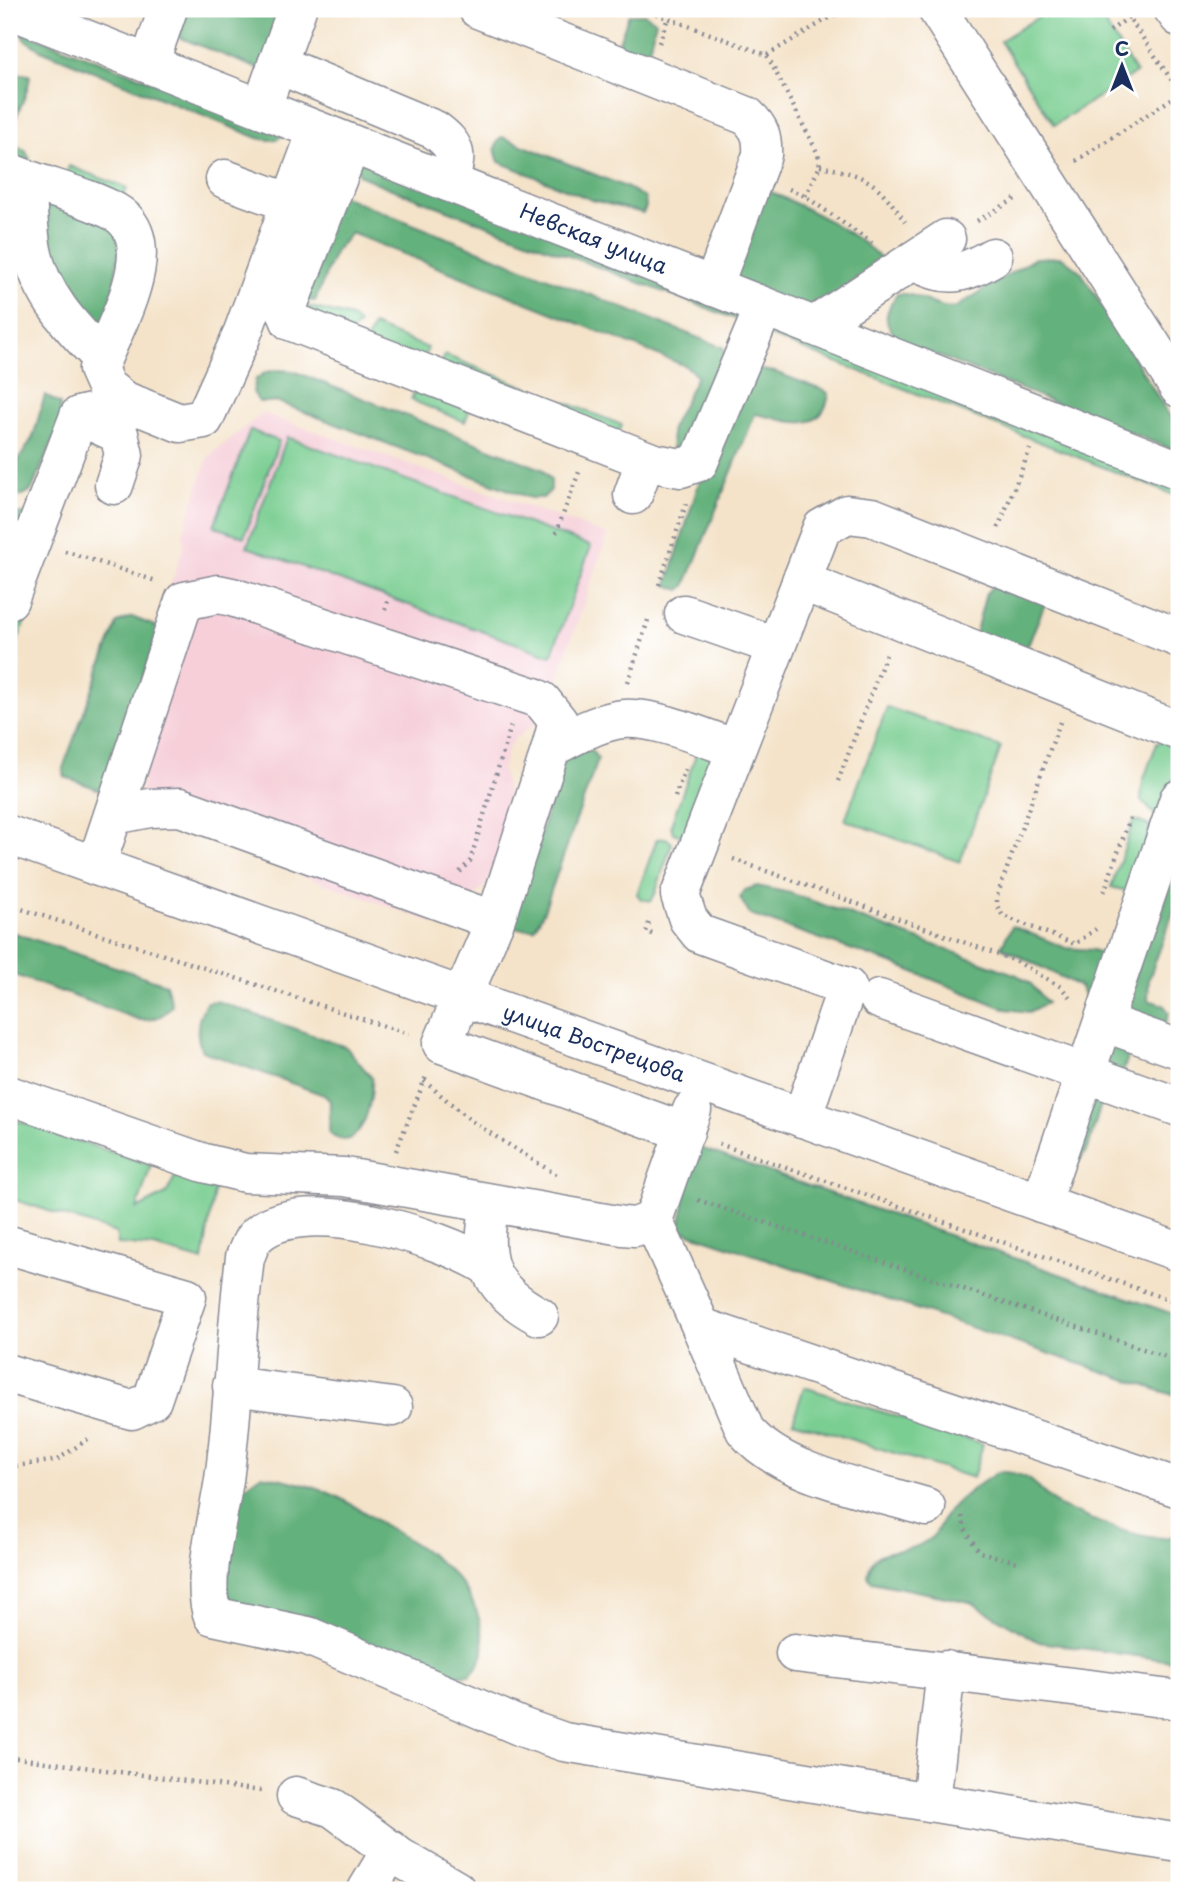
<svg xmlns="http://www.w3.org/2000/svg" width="1188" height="1899" font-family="'Playpen Sans',sans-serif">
<rect width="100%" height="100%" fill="#fff"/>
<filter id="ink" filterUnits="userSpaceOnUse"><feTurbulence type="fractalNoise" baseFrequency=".0143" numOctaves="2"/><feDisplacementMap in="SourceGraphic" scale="14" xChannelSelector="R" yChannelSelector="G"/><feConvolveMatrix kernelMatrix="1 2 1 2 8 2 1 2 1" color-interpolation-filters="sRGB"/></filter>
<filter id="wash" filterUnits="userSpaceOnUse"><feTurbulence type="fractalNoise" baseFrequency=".00686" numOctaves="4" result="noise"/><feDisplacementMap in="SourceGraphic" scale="28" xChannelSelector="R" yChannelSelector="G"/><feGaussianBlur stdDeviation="1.57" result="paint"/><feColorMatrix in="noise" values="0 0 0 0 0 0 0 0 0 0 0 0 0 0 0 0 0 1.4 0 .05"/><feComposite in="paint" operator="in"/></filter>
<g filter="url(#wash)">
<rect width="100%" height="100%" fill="#f4e3c9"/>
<path fill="#f6cfd9" d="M263,413L608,535L543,719L514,739L508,749L502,769L512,812L487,884L473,897L460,932L159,824L141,790L167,596L184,545L183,533L208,457Z"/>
<path fill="#7ace92" stroke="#4a7e78" stroke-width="2" d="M1051,9H1096L1136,73L1054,125L1000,41Z
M69,166L127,188L120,206L62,184Z
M306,306L351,317L359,324L346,338L325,331Z
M760,323L1179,472V497L765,334Z
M373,326L428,348L420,368L365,345Z
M445,355L531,389L524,406L437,372Z
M419,379L473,400L465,422L411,400Z
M542,393L622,425L615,444L535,411Z
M250,430L279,441L244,537L214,526Z
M287,437L591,546L551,656L247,547Z
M9,616L25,621L9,664Z
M887,707L1001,747L960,862L845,820Z
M1179,739V779L1166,817L1154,814L1141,800L1143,781L1157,743Z
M699,746L722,747L684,837L673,833L671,825Z
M1134,820L1150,826L1138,890L1127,891L1111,887Z
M666,838L672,843L655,894L651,901L641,899L637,894L657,839Z
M9,1118L151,1165L137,1209L166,1194L177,1173L215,1184L203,1261L154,1247L118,1244L116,1233L9,1198Z
M804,1387L983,1444L973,1478L793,1421Z"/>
<path fill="#63b17c" stroke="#3f706d" stroke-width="2" d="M173,9H294L261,70L181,38L165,28Z
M629,14H644L656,21L649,49L640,65L615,53Z
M20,31L286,132C278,142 270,141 258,138L41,50L24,39Z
M9,72L30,75C28,100 11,118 9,142L25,150L30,159L27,165L9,167Z
M502,137L628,188L645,198L646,207L643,213L592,200L499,162C495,151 493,145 502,137Z
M353,154L695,285L749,324L389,188L359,175Z
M769,191C806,208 861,234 887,265L810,316L736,287L737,237Z
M42,194L122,232L109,318L92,328L55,278Z
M337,194L724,348L727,371L689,453L672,449L671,429L697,376L686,366L351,233L335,252L315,301L301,300Z
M1062,257L1081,272L1179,431V442L1171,449L898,340C882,320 884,315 897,294C920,292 935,311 956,307L1035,258Z
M748,368L775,372L825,391L829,394C822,439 782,418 755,414L685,586L680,590L667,585L698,486Z
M278,370L293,371L542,469L551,480V490L543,498H530L278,402H259L253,392L256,379L266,372Z
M45,395L60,404V425L31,491L9,501V463L18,461L33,437Z
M17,514H29L9,556V517Z
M999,580L1045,604L1022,659L975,635L986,593Z
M132,617L160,628L103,791L65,777L63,768L117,623Z
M582,750H591L598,759L543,913L534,929L511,928L565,754Z
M1169,860L1179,864V896L1149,979L1148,1000L1164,1005L1169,1013L1165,1024L1150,1029L1121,1022Z
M757,886L790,893L1017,975L1031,984L1047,1003L1029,1012L1006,1009L894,964L750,915L740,898L745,890Z
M1012,926L1066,948L1093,950L1114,958L1094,1011L1079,986L1001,947Z
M9,931L166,984L172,1005C164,1017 154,1020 140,1020L9,973Z
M217,1001L346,1047L372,1078C374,1099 360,1160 329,1133L330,1101L324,1095L202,1051C195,1034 197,1017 207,1002Z
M1101,1038L1133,1043L1123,1072L1114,1079Z
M1092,1090L1116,1104H1101L1088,1148L1077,1165L1062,1164Z
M692,1145L1179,1316V1397L680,1230Z
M998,1472C1033,1471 1035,1490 1061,1507C1088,1517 1155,1550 1179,1533V1662L1039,1642L970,1602L872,1582L868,1576C871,1542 901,1557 923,1543C938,1534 935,1533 943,1519C955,1500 979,1484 998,1472Z
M261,1475C284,1479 307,1484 329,1493C349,1501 366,1514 384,1525C426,1550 471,1576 481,1627C486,1647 484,1661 470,1675L450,1676L236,1605L226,1593L228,1555L241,1490Z"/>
</g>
<g filter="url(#ink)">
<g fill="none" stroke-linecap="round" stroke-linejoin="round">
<defs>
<g id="minor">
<path id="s1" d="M9,9L1179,470"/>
<path d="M478,9L747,116C760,128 763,137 762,155L713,287"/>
<path d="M937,9L1179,388"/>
<path d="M1173,9L1179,17"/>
<path d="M149,64L168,9"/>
<path d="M277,64L435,130C458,147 458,156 448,182"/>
<path d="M268,90L297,9"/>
<path d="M351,144L286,311L290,321L654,463L681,468L699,462L764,307"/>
<path d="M9,172C40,186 87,196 115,212C167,242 112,330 98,369L106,387L123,400L180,423L204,419L241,337L317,131"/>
<path d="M225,179L290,203"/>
<path d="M26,180C28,203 28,228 32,250C40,294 72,328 102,358"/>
<path d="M913,261C948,278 960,276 993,257"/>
<path d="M814,326L946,239"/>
<path d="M79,416L119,434L124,455L114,485"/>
<path d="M633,495L643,467L654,463"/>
<path d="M801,581L1179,731"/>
<path d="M9,600L79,416C99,408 119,415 138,406"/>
<path d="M684,614L776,646"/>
<path d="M551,748C572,737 592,725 616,720C649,713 704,738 736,749"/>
<path d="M114,815L150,808L180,807L495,921"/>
<path id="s2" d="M9,835L1179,1252"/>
<path d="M96,866L184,601L218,594L232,597L534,697L542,701L558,721L551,748L495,921L442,1044L685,1132"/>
<path d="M879,999L1179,1107"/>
<path d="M1103,1022L1179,1049"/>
<path d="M9,1095L204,1163L245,1173L345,1177L623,1226L635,1227L653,1220"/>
<path d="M692,1110L653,1220L701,1327L1179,1488"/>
<path d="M802,1118L847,987L700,934L688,919L680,895L822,528L847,514L872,517L1179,638"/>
<path d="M1041,1203L1179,799"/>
<path d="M490,1204C479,1259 487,1288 539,1316"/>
<path d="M9,1245L187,1297L152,1400L132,1410L9,1374"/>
<path d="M486,1265C440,1237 297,1190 254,1238C250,1243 248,1251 245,1257C236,1329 234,1401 225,1472C221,1510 199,1582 213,1616L308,1636L524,1728L564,1742L1179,1843"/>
<path d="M701,1327L745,1430C781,1475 872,1490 926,1507"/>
<path d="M232,1386L393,1407"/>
<path d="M795,1653L1179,1700"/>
<path d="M296,1796L333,1808L401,1858L456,1890"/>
<path d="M931,1802L946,1670"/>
<path d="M367,1890L391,1850"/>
</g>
</defs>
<use href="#minor" stroke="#888994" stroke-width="41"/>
<path stroke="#888994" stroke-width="4.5" stroke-dasharray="2 5" stroke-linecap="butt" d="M643,9L767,55L818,154L820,166L805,196
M1123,9L1179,91
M1110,31L1129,17
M659,43L668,18
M767,55L844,9
M1076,161L1179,94
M820,166C868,176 877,181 905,222
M789,189L805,196L872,243
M977,221L1015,199
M998,528L1030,449
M556,533L579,472
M65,551L156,581
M659,585L686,504
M385,610L389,598
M628,682L648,620
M1060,722L997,896V906L1003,916L1075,944L1096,929
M838,781L887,652
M675,797L685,769
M733,859L1016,961L1061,987L1072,1000
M460,872L470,861L511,726
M1104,892L1130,818
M9,905L409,1034
M649,923L646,932L656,935
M424,1081L474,1123L557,1175
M719,1144L1179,1303
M396,1151L427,1074
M698,1200L1179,1361
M9,1467L57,1460L91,1437
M962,1516L965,1529L979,1552L1021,1563
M9,1757L261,1791"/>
<use href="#minor" stroke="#fff" stroke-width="38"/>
</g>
</g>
<g text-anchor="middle" stroke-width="7" stroke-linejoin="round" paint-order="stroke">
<g font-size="21" fill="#1b2f5e" stroke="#fff">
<text dy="7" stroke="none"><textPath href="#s1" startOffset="628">Невская улица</textPath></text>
<text dy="7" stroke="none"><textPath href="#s2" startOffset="621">улица Вострецова</textPath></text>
</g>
</g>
<rect width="1188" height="1899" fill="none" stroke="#fff" stroke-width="35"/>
<g transform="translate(1122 66)" stroke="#ffffff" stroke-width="5" paint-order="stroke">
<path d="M0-5L12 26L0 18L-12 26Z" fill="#1b2f5e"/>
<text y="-10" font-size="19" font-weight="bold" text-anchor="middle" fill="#1b2f5e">С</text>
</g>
</svg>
